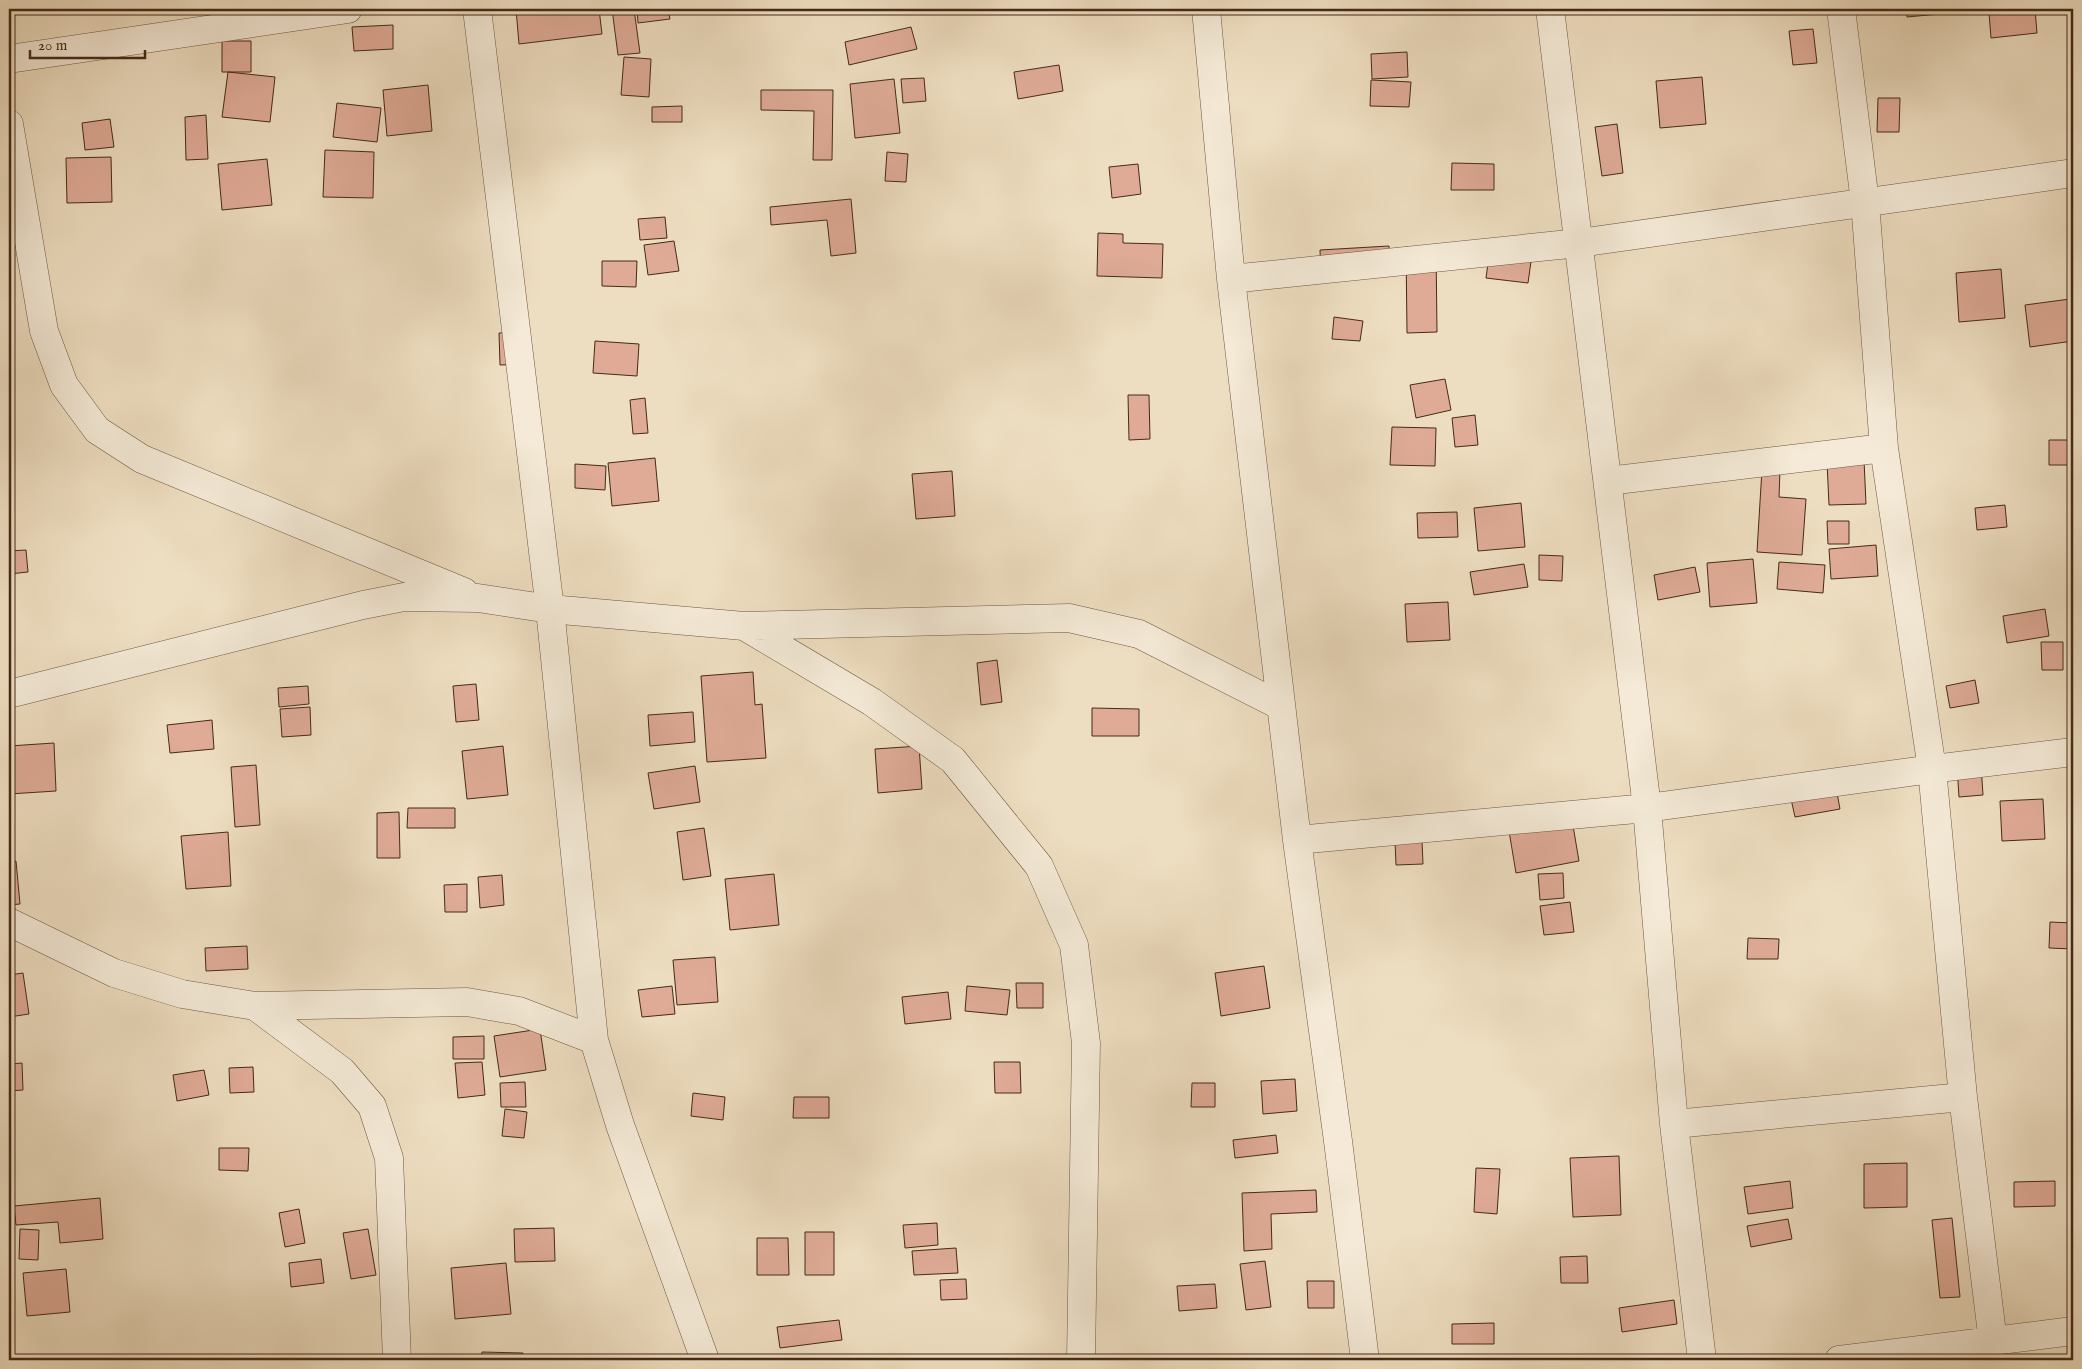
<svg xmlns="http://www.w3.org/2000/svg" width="2082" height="1369" font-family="'IM FELL English',serif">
<rect width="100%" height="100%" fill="#eedec1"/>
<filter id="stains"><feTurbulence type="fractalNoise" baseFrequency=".004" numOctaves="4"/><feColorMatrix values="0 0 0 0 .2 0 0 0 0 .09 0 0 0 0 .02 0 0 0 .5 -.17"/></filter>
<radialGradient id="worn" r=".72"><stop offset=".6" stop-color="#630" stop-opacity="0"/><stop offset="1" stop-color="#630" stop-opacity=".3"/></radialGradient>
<path fill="#dfab97" stroke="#452a18" d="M516,9H599L602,34L519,44Z
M612,9H634L640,53L618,55Z
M637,9H668L670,19L638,23Z
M1419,9H1466V10H1419Z
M1906,9H1949L1950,13L1907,17Z
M2035,9L2037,33L1991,38L1989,13Z
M393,25V49L354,51L352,27Z
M911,27L917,49L849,65L845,42Z
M1813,29L1817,63L1793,65L1789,31Z
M222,41H251V72H222Z
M1407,52L1408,77L1372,79L1371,54Z
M624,57L651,59L649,97L621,95Z
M1059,65L1063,91L1018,99L1014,72Z
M228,72L275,77L270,122L222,117Z
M1702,77L1706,124L1660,128L1656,81Z
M924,78L926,101L903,103L901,79Z
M894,79L900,133L855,138L850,84Z
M1371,80L1411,82L1409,107L1370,106Z
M428,85L432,131L387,136L383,90Z
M761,90H833L832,160H813L814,111L761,110Z
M1878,98H1900L1899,132H1877Z
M337,103L381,108L377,142L333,137Z
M682,106V122H652V107Z
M206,115L208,159L186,160L185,117Z
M110,119L114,147L85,150L82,123Z
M1617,124L1623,173L1602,176L1595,127Z
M325,150L374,152L373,198L323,197Z
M887,152L908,154L906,182L885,181Z
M111,157L112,202L67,203L66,158Z
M267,159L272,205L222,210L218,164Z
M1452,163L1494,164V190H1451Z
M1138,164L1141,194L1112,198L1109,167Z
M851,199L856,253L831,256L827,220L771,225L770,207Z
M665,217L667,238L640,240L638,219Z
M1098,233L1123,234V243L1163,244L1162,278L1097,276Z
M674,241L679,271L648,275L644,245Z
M1491,241L1533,247L1528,283L1486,278Z
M1389,246L1390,274L1321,277L1320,250Z
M1406,247H1436L1437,332L1407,333Z
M602,261H637L636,287L602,286Z
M2001,269L2005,318L1959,322L1956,273Z
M2070,299L2073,341L2030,347L2025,305Z
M1334,317L1363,321L1360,341L1332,339Z
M529,332L530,364L500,365L499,333Z
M595,341L639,344L637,376L593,373Z
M1445,379L1451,410L1416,418L1410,385Z
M1128,395H1149L1150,439L1129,440Z
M645,398L648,433L633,434L630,400Z
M1475,415L1478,445L1455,447L1452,418Z
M1392,427L1436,428L1435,466L1390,465Z
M2049,440H2073V465H2049Z
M655,458L659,501L612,506L608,463Z
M1864,460L1866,504L1829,505L1827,462Z
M575,464L606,466L605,490L575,488Z
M1762,469L1780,470L1779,497L1806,499L1802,555L1757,552Z
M952,471L955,516L916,519L912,474Z
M1521,503L1525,547L1478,551L1474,508Z
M2005,505L2007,527L1977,530L1975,508Z
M1457,512L1458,537L1418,538L1417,513Z
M1827,521H1849V544H1828Z
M1876,545L1878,576L1831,579L1829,549Z
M26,550L28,572L9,574V551Z
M1539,555L1563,556L1562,581L1539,580Z
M1753,559L1757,603L1710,607L1707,563Z
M1779,562L1825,565L1823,593L1777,589Z
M1524,564L1528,587L1474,595L1470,572Z
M1695,567L1700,592L1658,600L1654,575Z
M1448,602L1450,640L1407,642L1405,604Z
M2045,609L2049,636L2007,643L2003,616Z
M2041,642H2063V670H2042Z
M997,660L1002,702L981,705L977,663Z
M753,672L755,705L762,704L766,758L707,762L701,676Z
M1975,680L1979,703L1950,708L1946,686Z
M476,684L479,720L456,722L453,686Z
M308,686L309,704L279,707L278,688Z
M310,707L311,735L282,737L280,709Z
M1092,708L1139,709V736H1092Z
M693,712L695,742L650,746L648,715Z
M212,720L214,749L170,753L167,725Z
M54,743L56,791L9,794V746Z
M503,746L508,795L467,799L462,751Z
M919,746L922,789L878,793L875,749Z
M256,765L260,825L235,827L231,767Z
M1981,765L1983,795L1959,797L1957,766Z
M695,766L700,802L654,809L648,773Z
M1835,782L1840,809L1795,817L1789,790Z
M2043,799L2045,839L2002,841L2000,801Z
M408,808H455V828H407Z
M399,812L400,858H377V813Z
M1571,814L1579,861L1516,873L1508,825Z
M704,828L711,876L683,880L677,832Z
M228,832L231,886L186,889L181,836Z
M1395,841H1422L1423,864L1396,865Z
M16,861L20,904L9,905V862Z
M1563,873L1564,898L1540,900L1538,874Z
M774,874L779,925L730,930L725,879Z
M502,875L504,905L480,908L478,877Z
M467,884V912H445L444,885Z
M1570,902L1574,932L1544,935L1540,906Z
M2050,922L2073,923V949L2049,948Z
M1748,938L1779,939L1778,959H1747Z
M247,946L248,969L206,971L205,948Z
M715,957L718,1002L677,1005L673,960Z
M1264,966L1270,1008L1221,1016L1215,973Z
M23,973L29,1014L9,1017V975Z
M1016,983H1043V1008H1017Z
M672,986L675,1014L642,1017L638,990Z
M967,986L1010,990L1007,1015L965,1011Z
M948,992L951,1019L905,1024L902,997Z
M540,1029L546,1070L500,1077L494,1036Z
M484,1036V1059H453V1037Z
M482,1062L485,1095L458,1098L455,1063Z
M994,1062H1020L1021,1093H995Z
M22,1063L23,1090L9,1091V1064Z
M253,1067L254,1092L230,1093L229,1068Z
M204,1070L209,1095L177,1101L173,1075Z
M1295,1079L1297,1111L1263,1114L1261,1081Z
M525,1082L526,1107H501L500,1083Z
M1192,1083H1215V1107H1191Z
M693,1093L725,1097L723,1120L691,1116Z
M794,1097H829V1118H793Z
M505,1109L527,1112L524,1138L502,1136Z
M1276,1135L1278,1153L1235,1158L1233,1140Z
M219,1148H249L248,1171L219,1170Z
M1619,1156L1621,1215L1573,1217L1570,1158Z
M1907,1163V1207L1864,1208V1164Z
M1476,1168L1500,1169L1497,1214L1474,1212Z
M1790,1181L1793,1208L1748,1214L1744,1187Z
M2055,1181V1206L2014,1207V1182Z
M1316,1190L1317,1212L1271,1214L1272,1249L1244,1251L1242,1193Z
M100,1198L103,1239L60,1243L58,1222L16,1225L14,1206Z
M299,1209L305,1243L285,1247L279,1213Z
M1952,1218L1960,1297L1940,1298L1932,1220Z
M1788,1219L1792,1239L1751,1247L1747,1226Z
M937,1223L938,1245L905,1248L903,1225Z
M554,1228L555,1261L515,1262L514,1229Z
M20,1229L39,1230L38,1260L19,1259Z
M368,1229L376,1275L351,1279L343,1233Z
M805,1232H834V1275H805Z
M757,1238H788L789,1275H757Z
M956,1248L958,1273L914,1275L912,1251Z
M1587,1256L1588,1283H1561L1560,1257Z
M321,1259L324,1283L291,1287L289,1263Z
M1265,1261L1271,1307L1246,1310L1240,1264Z
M506,1263L511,1314L455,1319L451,1268Z
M66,1269L70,1312L27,1316L23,1273Z
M966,1279L967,1299L941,1300L940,1280Z
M1307,1281H1334V1308H1308Z
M1215,1284L1217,1308L1179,1311L1177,1286Z
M1674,1300L1677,1324L1622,1332L1619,1308Z
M839,1320L842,1340L780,1348L777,1327Z
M1494,1323V1344H1452V1324Z
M482,1352L523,1353V1360H481Z"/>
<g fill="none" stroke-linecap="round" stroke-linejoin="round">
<defs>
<path id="minor" d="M477,9L550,609L594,1040L620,1125L705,1360
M1206,9L1231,279L1297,840L1338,1141L1365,1360
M1550,9L1647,808L1674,1124L1702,1360
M1841,9L1865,202L1884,448L1932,769L1963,1097L1993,1342
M9,59L348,9
M9,124L44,331L64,385L97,430L142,459L464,592
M1231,279L1579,243L2073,173
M1608,481L1884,448
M744,626L872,702L953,760L1039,866L1074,945L1086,1043L1081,1360
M9,694L363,605L404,597L478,598L550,609L744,626L1069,618L1139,634L1281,706
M1297,840L1647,808L1932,769L2073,752
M9,922L114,973L182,994L255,1006L467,1002L519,1011L594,1040
M255,1006L342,1071L372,1106L389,1158L397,1360
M1674,1124L1963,1097
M1839,1360L2073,1331"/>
</defs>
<use href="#minor" stroke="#6f5742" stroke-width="29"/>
<use href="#minor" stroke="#f4ead7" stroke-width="28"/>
</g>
<rect width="2082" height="1369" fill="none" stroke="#eedec1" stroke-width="30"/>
<rect x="10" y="10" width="2062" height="1349" fill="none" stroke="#452a18" stroke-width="2.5"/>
<rect x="15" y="15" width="2052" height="1339" fill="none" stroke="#452a18"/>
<path d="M30 50v8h115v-8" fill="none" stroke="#452a18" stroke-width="2.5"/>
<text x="38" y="50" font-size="15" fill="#452a18" stroke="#f4ead7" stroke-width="4" paint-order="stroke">20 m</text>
<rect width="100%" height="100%" filter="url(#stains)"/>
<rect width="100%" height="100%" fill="url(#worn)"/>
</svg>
